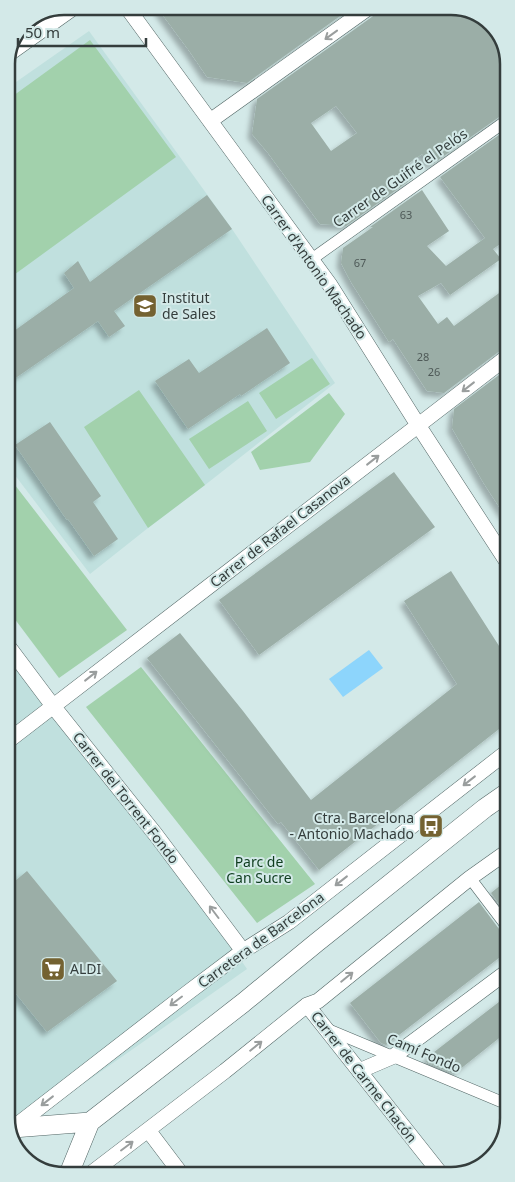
<svg xmlns="http://www.w3.org/2000/svg" width="515" height="1182" font-family="'Noto Sans',sans-serif">
<defs>
<filter id="shadow"><feDropShadow dx="-4.5" dy="4.5" stdDeviation="2.5" flood-color="#0004"/></filter>
</defs>
<rect width="100%" height="100%" fill="#d3e9e8"/>
<path fill="#c0e0de" d="M89,31L232,229L335,383L205,485L148,528L90,574L8,466L6,89Z
M8,643L156,835L247,969L9,1136Z"/>
<path fill="#a2d1ac" d="M90,40L176,157L7,280L6,101Z
M312,358L330,384L276,419L259,393Z
M139,390L205,485L148,528L84,427Z
M329,393L345,414L310,462L260,470L251,452Z
M248,401L267,431L209,469L189,439Z
M8,476L127,630L59,678L8,610Z
M141,667L315,884L257,923L86,707Z"/>
<path fill="#8dd5fc" d="M369,650L383,668L343,697L329,679Z"/>
<path fill="#9baea7" fill-rule="evenodd" filter="url(#shadow)" d="M156,6H354L247,83L207,77L190,52Z
M380,6H456L486,18L506,45V114L502,115L431,165L422,154L405,166L413,178L346,226L320,224L268,153L252,134L257,99L376,14L379,10ZM336,106L357,133L331,151L311,123Z
M506,130V240L493,249L501,259L450,295L441,283L418,296L438,324L447,317L454,326L506,288V348L501,350L444,393L427,391L393,339L389,342L351,282L341,263L343,248L373,227H370L422,190L449,231L427,246L446,266L485,238L440,177Z
M207,195L232,229L114,311L125,326L109,337L98,321L7,384V336L74,288L64,273L78,261L90,282Z
M267,328L290,363L241,396L240,394L188,429L155,381L189,359L199,373Z
M507,369V519L483,482L452,428L454,409Z
M50,422L101,496L93,502L118,539L94,556L68,519L67,520L15,445Z
M394,472L435,527L259,655L219,600Z
M451,571L501,649L507,644L508,722L319,870L281,822L278,824L147,658L180,633L243,711L311,800L457,684L404,601Z
M27,871L117,981L47,1032L9,985V886Z
M508,879V916L491,893Z
M479,902L502,933L508,935V951L386,1045L381,1043L350,1003Z
M508,995V1031L454,1074L426,1062L429,1056Z"/>
<g fill="none" stroke-linecap="round" stroke-linejoin="round">
<defs>
<path id="pedestrian" d="M312,259L506,121
M470,878L508,928
M327,1029C388,1054 448,1080 509,1105"/>
<path id="minor" d="M126,6L330,285L418,425L507,562
M10,53L76,6
M210,121L371,6
M8,646L53,706L156,835L243,951
M8,741L507,357
M307,1005L440,1173
M359,1071L394,1056L508,971
M13,1128L186,994L243,951L289,922L508,751
M148,1130L182,1175
M89,1175L225,1071L307,1005L318,1001L470,878L508,851"/>
<path id="tertiary" d="M9,1131L13,1128L90,1122
M68,1176L90,1122L243,1003L316,943L485,808L508,792"/>
</defs>
<use href="#pedestrian" stroke="#526665" stroke-width="12"/>
<use href="#minor" stroke="#526665" stroke-width="16"/>
<use href="#tertiary" stroke="#526665" stroke-width="20"/>
<use href="#pedestrian" stroke="#fff" stroke-width="11"/>
<use href="#minor" stroke="#fff" stroke-width="15"/>
<use href="#tertiary" stroke="#fff" stroke-width="19"/>
</g>
<defs><path id="oneway-shaft" d="M-6 0H5M1.5-3L5.5 0L1.5 3" fill="none" stroke-width="1.6" stroke-linecap="round" stroke-linejoin="round" transform="scale(1.25)"/></defs>
<g stroke="#9a9e9e">
<use href="#oneway-shaft" transform="translate(331 35) rotate(144)"/>
<use href="#oneway-shaft" transform="translate(468 387) rotate(142)"/>
<use href="#oneway-shaft" transform="translate(373 460) rotate(-38)"/>
<use href="#oneway-shaft" transform="translate(91 676) rotate(-38)"/>
<use href="#oneway-shaft" transform="translate(469 781) rotate(142)"/>
<use href="#oneway-shaft" transform="translate(341 881) rotate(142)"/>
<use href="#oneway-shaft" transform="translate(214 912) rotate(-127)"/>
<use href="#oneway-shaft" transform="translate(347 977) rotate(-39)"/>
<use href="#oneway-shaft" transform="translate(176 1001) rotate(143)"/>
<use href="#oneway-shaft" transform="translate(256 1046) rotate(-39)"/>
<use href="#oneway-shaft" transform="translate(47 1101) rotate(142)"/>
<use href="#oneway-shaft" transform="translate(127 1146) rotate(-37)"/>
</g>
<defs>
<symbol id="school-square" viewBox="-11 -11 22 22"><rect x="-9" y="-9" width="18" height="18" rx="4" fill="#746231" stroke="#d3e9e8"/><path d="M0-5L7-2L0 1L-7-2ZM-4 1L0 2.5L4 1V4Q0 6-4 4Z" fill="#fff"/></symbol>
<symbol id="bus-square" viewBox="-11 -11 22 22"><rect x="-9" y="-9" width="18" height="18" rx="4" fill="#746231" stroke="#d3e9e8"/><path d="M-5-6H5V4H4V6H2V4H-2V6H-4V4H-5ZM-3.5-4V0h7V-4ZM-3.5 1.2v1.5H-2V1.2ZM2 1.2v1.5H3.5V1.2Z" fill="#fff"/></symbol>
<symbol id="supermarket-square" viewBox="-11 -11 22 22"><rect x="-9" y="-9" width="18" height="18" rx="4" fill="#746231" stroke="#d3e9e8"/><path d="M-6-5.5h2.5l.6 2H6L4.5 2H-2.5L-4.4-4H-6ZM-1.5 3.2a1.3 1.3 0 1 0 .1 0ZM3 3.2a1.3 1.3 0 1 0 .1 0Z" fill="#fff"/></symbol>
</defs>
<g fill-rule="evenodd">
<use href="#school-square" x="131" y="292" width="28" height="28"/>
<use href="#bus-square" x="417" y="812" width="28" height="28"/>
<use href="#supermarket-square" x="39" y="955" width="28" height="28"/>
</g>
<g text-anchor="middle" stroke-width="4" stroke-linejoin="round" paint-order="stroke">
<g font-size="11" fill="#4e5957">
<text x="406" y="219">63</text>
<text x="360" y="267">67</text>
<text x="423" y="361">28</text>
<text x="434" y="376">26</text>
</g>
<g font-size="14" fill="#343d3c" stroke="#d3e9e8">
<text transform="translate(400 178) rotate(-35)" y="5">Carrer de Guifré el Pelós</text>
<text transform="translate(314 267) rotate(55)" y="5">Carrer d'Antonio Machado</text>
<text transform="translate(280 531) rotate(-38)" y="5">Carrer de Rafael Casanova</text>
<text transform="translate(126 798) rotate(52)" y="5">Carrer del Torrent Fondo</text>
<text transform="translate(261 940) rotate(-36)" y="5">Carretera de Barcelona</text>
<text transform="translate(424 1053) rotate(23)" y="5">Camí Fondo</text>
<text transform="translate(364 1077) rotate(52)" y="5">Carrer de Carme Chacón</text>
</g>
<g font-size="14" fill="#343d3c" stroke="#d3e9e8" text-anchor="start">
<text x="162" y="303">Institut<tspan x="162" dy="16">de Sales</tspan></text>
<text x="414" y="823" text-anchor="end">Ctra. Barcelona<tspan x="414" dy="16">- Antonio Machado</tspan></text>
<text x="70" y="974">ALDI</text>
</g>
<g font-size="14" fill="#0e3c1e" stroke="#d3e9e8">
<text x="259" y="867">Parc de<tspan x="259" dy="16">Can Sucre</tspan></text>
</g>
</g>
<path d="M0 0H515V1182H0ZM64 15H451A49 49 0 0 1 500 64V1118A49 49 0 0 1 451 1167H64A49 49 0 0 1 15 1118V64A49 49 0 0 1 64 15Z" fill="#d3e9e8" fill-rule="evenodd"/>
<path fill="none" stroke="#343d3c" stroke-width="2.5" d="M64 15H451A49 49 0 0 1 500 64V1118A49 49 0 0 1 451 1167H64A49 49 0 0 1 15 1118V64A49 49 0 0 1 64 15Z"/>
<path d="M18 38v8h128v-8" fill="none" stroke="#343d3c" stroke-width="2.5"/>
<text x="25" y="38" font-size="15" fill="#343d3c" stroke="#d3e9e8" stroke-width="4" paint-order="stroke">50 m</text>
</svg>
